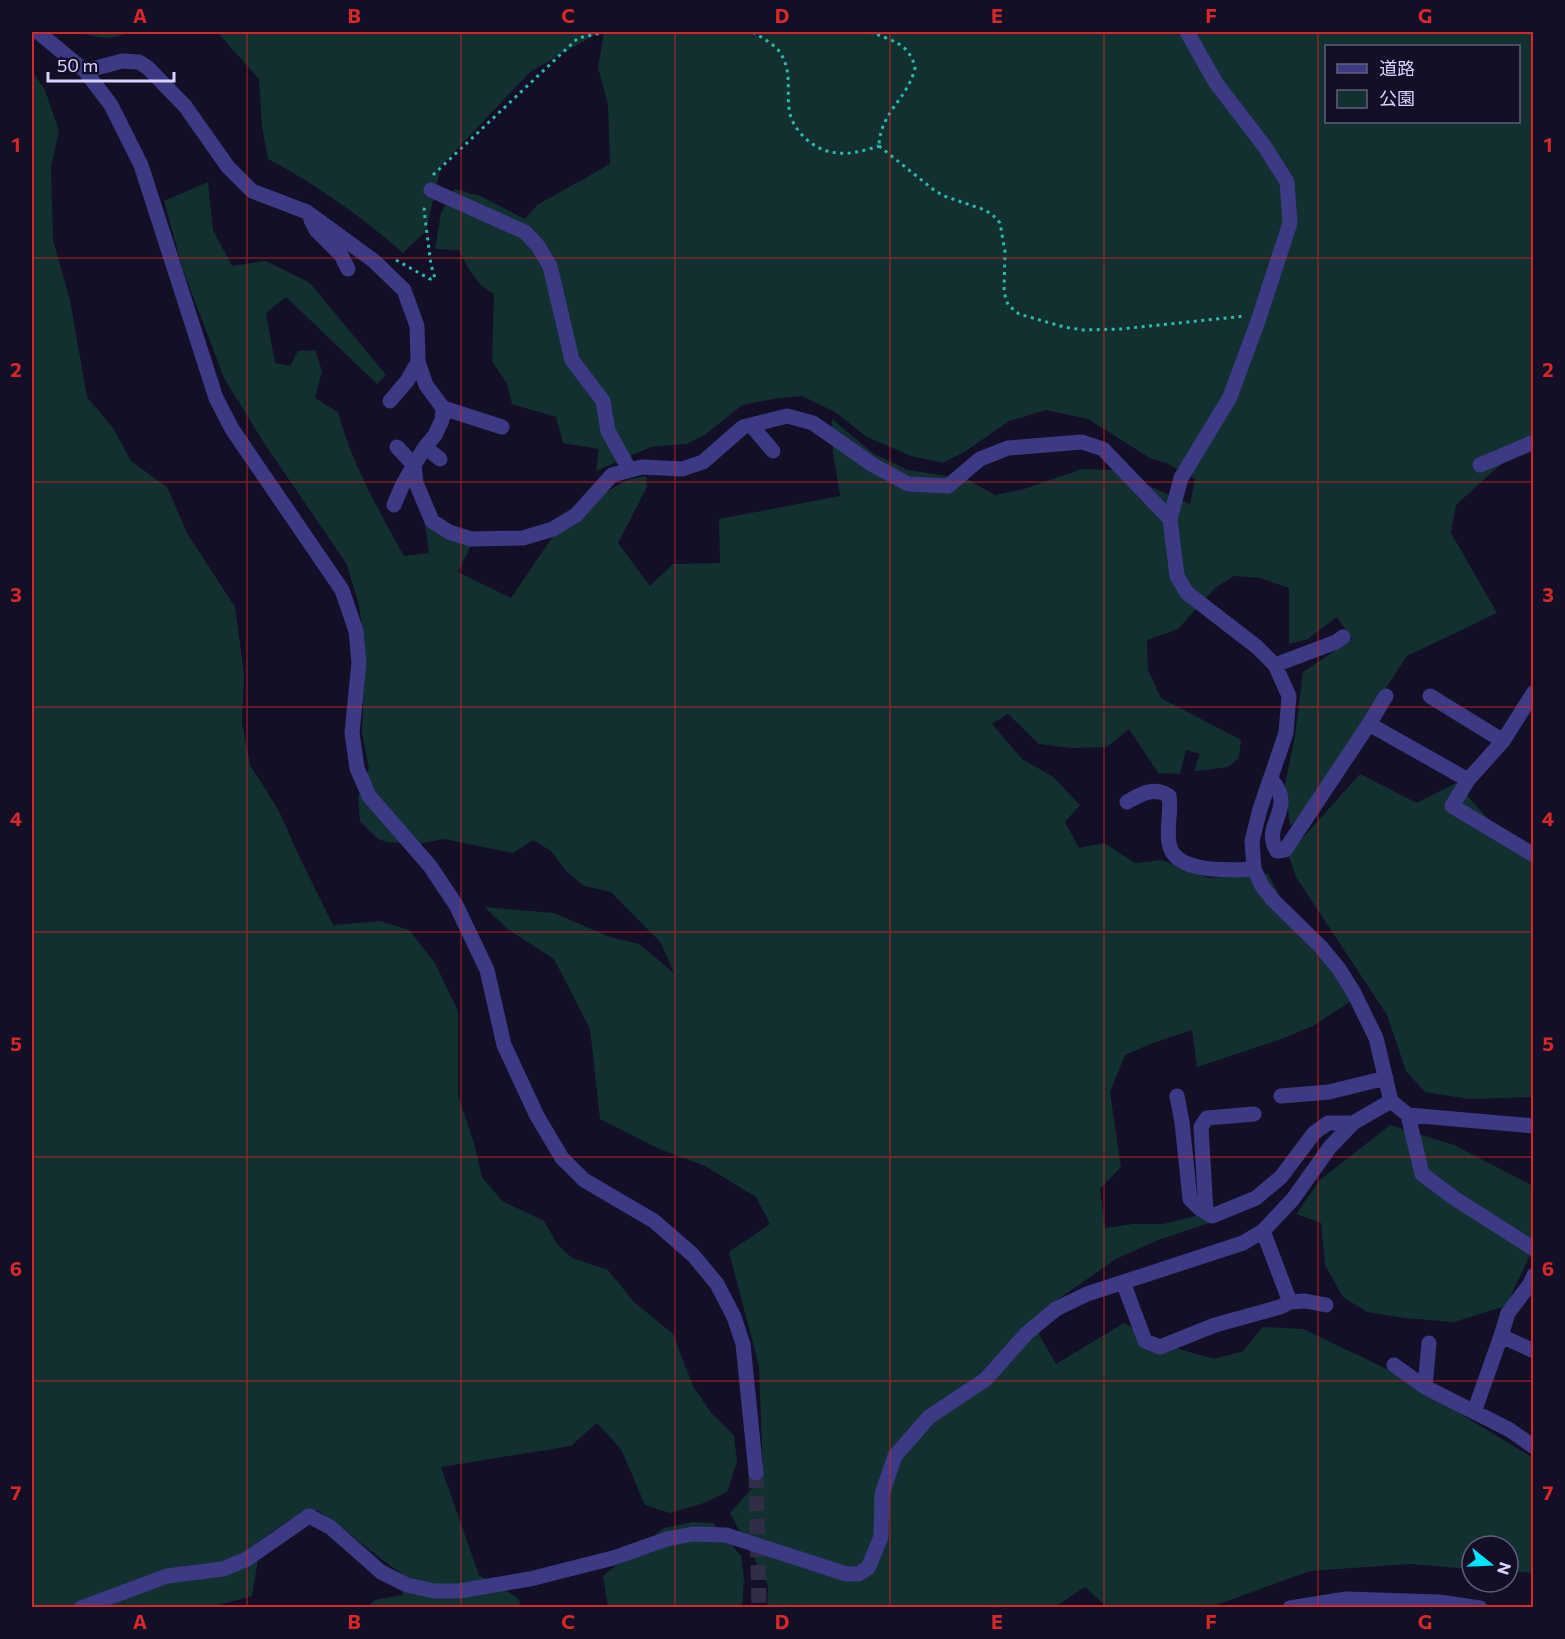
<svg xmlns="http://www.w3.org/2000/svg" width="1565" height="1639" font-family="Commissioner,'Noto Sans JP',sans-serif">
<rect width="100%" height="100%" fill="#130f26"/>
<path fill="#12302f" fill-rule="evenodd" d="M89,32H127C114,41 100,38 85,34Z
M217,32H481L487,33L488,32H600L530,72L441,166L426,231L403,253C362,217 317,185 268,159L262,127L259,79Z
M604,32H1533V440L1498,467L1456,505L1451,533L1497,613L1407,656L1384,691L1317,803L1290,826L1285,784L1295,736L1303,672L1352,639L1337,617L1308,639L1289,644V588L1260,578L1234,576L1216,587L1178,629L1147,640L1148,670L1161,698L1241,740L1239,758L1228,767L1194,771L1200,754L1186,750L1180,774L1158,773L1129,729L1107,747L1071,748L1039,744L1008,714L992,724L1022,759L1052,776L1080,805L1065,822L1079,848L1104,843L1135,863L1162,860L1209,878L1268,874L1302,938L1345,972L1351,1001L1313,1026L1281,1039L1197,1067L1192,1030L1153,1043L1125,1055L1110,1092L1121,1167L1100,1189L1105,1228L1133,1224H1163L1235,1206L1209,1223L1158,1240L1116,1259L1057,1300L1034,1326L1056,1364L1124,1323L1165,1345L1214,1359L1243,1351L1263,1327L1303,1329L1389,1370L1533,1458V1573L1508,1571V1546H1472V1569L1409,1564L1310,1571L1211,1607H1107L1085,1587L1055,1607H767L768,1585L730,1513L763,1476L759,1366L729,1252L770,1224L756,1197L705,1166L657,1148L600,1119L590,1029L554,959L509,930L484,907L554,913L610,937L639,944L674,973L661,943L611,892L584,886L566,871L551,851L533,840L513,853L444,839L418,844L387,842L378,839L360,821L358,798L369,768L362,734L365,643L358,601L346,563L264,443L224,378L183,270L164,201L208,182L213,230L232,266L266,261L310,283L386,375L377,384L286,297L266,313L275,363L290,366L298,351L315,350L322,371L315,398L338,412C352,464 378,509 404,556L429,553L425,522L471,545L458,572L511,598L553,536L599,496L627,480L646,476L647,487L618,543L650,586L673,564L720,563L719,519L840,496L833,452L832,419L874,454L908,470L967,479L995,495L1024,489L1082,469L1113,470L1190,504L1195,479L1166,463L1150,458L1088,419L1046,410L1009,421L966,451L943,463L911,456L867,437L835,412L802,396L773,399L742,405L706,434L687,444L651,447L596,471L599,449L563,443L556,417L512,404L507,384L492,361L494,294C476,285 468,268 459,250L435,249L441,213L454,189L480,196L525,219L537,205L610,164L608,104L598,68ZM1326,46H1518V122H1326Z
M34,74L45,90L59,131L51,167L53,240L70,300L87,397L113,428L131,461L167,487L187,533L235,607L244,674L242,722L250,765L279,811L298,854L333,925L380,921L409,930L435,963L458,1011V1096L474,1143L482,1177L502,1201L544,1221L557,1244L572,1258L608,1270L634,1302L673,1334L693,1386L712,1414L734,1435L737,1462L727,1492L704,1503L670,1513L645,1505L621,1449L597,1423L571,1446L441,1467L479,1575L518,1598L522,1607H368L375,1600L402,1595L409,1578C376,1558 349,1531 317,1510L289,1520L256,1543L258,1559L252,1596L219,1605L220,1607L32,1608V76Z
M1360,774L1417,803L1456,783L1508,841L1533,862V1097L1469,1099L1425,1092L1406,1071L1387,1015L1296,877L1288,854Z
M1390,1125L1454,1145L1533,1186V1249L1506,1306L1454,1322L1405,1318L1367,1312L1343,1297L1325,1265L1321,1223L1296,1214L1320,1180Z
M693,1522L713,1523L741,1556L744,1579L742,1607H608L603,1576L664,1528Z"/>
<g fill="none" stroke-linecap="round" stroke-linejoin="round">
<path stroke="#312d47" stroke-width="15" stroke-dasharray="15 8" stroke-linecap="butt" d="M756,1473L759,1608"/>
<path stroke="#2fb8b0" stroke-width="3" stroke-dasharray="3 4.5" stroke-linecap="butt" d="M753,32C760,37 773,43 779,51C794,73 785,91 790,114C792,123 799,132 805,138C828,159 852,155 879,146
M870,32C890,40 910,43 915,68C908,99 880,112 879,146
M879,146L934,190L944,196L982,209L992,214L1000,223L1005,252L1004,292L1008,305L1019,314L1064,327L1083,330L1121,329L1245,316
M433,175L578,38L605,32
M396,260L430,279L435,278L431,265L424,210L426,204"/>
<path stroke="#3d3a85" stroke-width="15" d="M38,32L85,71L111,105L141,165L216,398L232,429L342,590L356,631L359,662L352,733L357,768L369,796L430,866L456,905L487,970L504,1045L537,1116L562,1158L584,1180L654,1221L693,1255L717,1284L734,1317L743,1344L756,1473
M1187,32L1216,83L1265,147L1287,182L1290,223L1258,321L1230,397L1181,478L1170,519L1177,576L1187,593L1257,647L1275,665L1289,696L1286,733L1260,809L1252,841L1254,869L1262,886L1273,900L1321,947L1339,969L1354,993L1376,1038L1391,1101L1408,1115L1534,1126
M85,71L122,61L139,62L148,68L185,106L228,167L252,191L307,212L374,261L404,290L417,326L418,362L426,385L443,408L442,420L435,435L425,447L414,465L416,483L432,521L449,532L471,539L523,538L553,529L576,515L612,475L642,467L682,469L703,462L743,427L787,416L813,423L873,465L908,484L948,486L980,459L1008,448L1082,442L1103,449L1170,519
M431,190L525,232L538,246L550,266L572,360L603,401L608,431L629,469
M311,220L316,230L341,255L348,269
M390,401L407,381L418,362
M443,408L502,427
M751,425L773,451
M425,447L440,459
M1480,465L1534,442
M394,505L402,486L414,465L397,447
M1275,665L1336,642L1343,637
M1430,696L1503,741
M1369,724L1386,696
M1271,779C1298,809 1260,825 1277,851L1285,850L1369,724L1468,780L1503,741L1534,692
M1468,780L1452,806L1534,855
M1127,802C1141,794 1154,786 1169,796C1172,812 1165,831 1170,847C1178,874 1233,870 1254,869
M1177,1096L1182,1122L1190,1199L1199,1208L1212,1216L1256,1198L1281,1177L1314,1133L1328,1123H1353
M1281,1096L1329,1092L1386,1078
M1408,1115L1422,1174L1454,1198L1534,1249
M1206,1212L1201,1127L1207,1118L1254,1114
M1263,1231L1290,1302
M1534,1275L1530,1284L1508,1313L1501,1336L1534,1351
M1123,1282L1145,1341L1160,1347L1215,1325L1280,1307L1290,1302L1305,1301L1326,1305
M1394,1365L1425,1387L1510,1430L1534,1447
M1425,1387L1429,1343
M1474,1412L1501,1336
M81,1608L167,1576L223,1569L247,1559L309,1516L330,1527L381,1572L407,1585L434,1591H459L530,1579L613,1558L667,1539L693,1534L726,1535L846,1574H858L868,1568L881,1537L882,1494L895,1456L929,1417L986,1379L1027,1333L1056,1309L1087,1294L1243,1243L1263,1231L1293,1199L1330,1147L1353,1123L1391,1101
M1290,1608L1346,1599L1439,1602L1480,1608"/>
</g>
<path fill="none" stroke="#d62828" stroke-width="1.5" stroke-opacity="0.55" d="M247,32V1608M461,32V1608M675,32V1608M890,32V1608M1104,32V1608M1318,32V1608M32,258H1534M32,482H1534M32,707H1534M32,932H1534M32,1157H1534M32,1381H1534"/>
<rect width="1565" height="1639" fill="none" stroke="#130f26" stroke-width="66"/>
<rect x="1325" y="45" width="195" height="78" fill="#130f26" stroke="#625e7d" stroke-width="1.5"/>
<rect x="1337" y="64" width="30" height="9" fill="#3d3a85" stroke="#625e7d" stroke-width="1.5"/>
<text x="1379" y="75" font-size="18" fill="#d9d4ff">道路</text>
<rect x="1337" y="90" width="30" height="18" fill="#12302f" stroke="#625e7d" stroke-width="1.5"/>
<text x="1379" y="105" font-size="18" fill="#d9d4ff">公園</text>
<g transform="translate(1490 1564) rotate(108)"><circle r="28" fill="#130f26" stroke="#625e7d" stroke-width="1.5"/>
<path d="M0-4.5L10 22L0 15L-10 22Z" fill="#00e5ff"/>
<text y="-9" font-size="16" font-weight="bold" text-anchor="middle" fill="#d9d4ff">N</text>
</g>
<path d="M48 72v9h126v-9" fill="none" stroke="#d9d4ff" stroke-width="3"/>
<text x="57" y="72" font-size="18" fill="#d9d4ff" stroke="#130f26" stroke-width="4.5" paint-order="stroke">50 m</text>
<rect x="33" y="33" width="1499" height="1573" fill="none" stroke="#d62828" stroke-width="2"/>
<g font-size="20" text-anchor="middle" font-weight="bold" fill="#d62828">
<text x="140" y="23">A</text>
<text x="354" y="23">B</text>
<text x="568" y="23">C</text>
<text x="782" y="23">D</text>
<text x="997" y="23">E</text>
<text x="1211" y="23">F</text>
<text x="1425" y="23">G</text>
<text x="16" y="152">1</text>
<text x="1548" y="152">1</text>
<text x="16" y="377">2</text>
<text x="1548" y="377">2</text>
<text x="16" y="602">3</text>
<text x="1548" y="602">3</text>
<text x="16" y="826">4</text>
<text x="1548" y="826">4</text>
<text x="16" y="1051">5</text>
<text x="1548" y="1051">5</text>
<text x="16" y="1276">6</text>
<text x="1548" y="1276">6</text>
<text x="16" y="1500">7</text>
<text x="1548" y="1500">7</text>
<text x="140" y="1629">A</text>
<text x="354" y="1629">B</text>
<text x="568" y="1629">C</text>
<text x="782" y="1629">D</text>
<text x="997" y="1629">E</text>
<text x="1211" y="1629">F</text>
<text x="1425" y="1629">G</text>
</g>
</svg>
